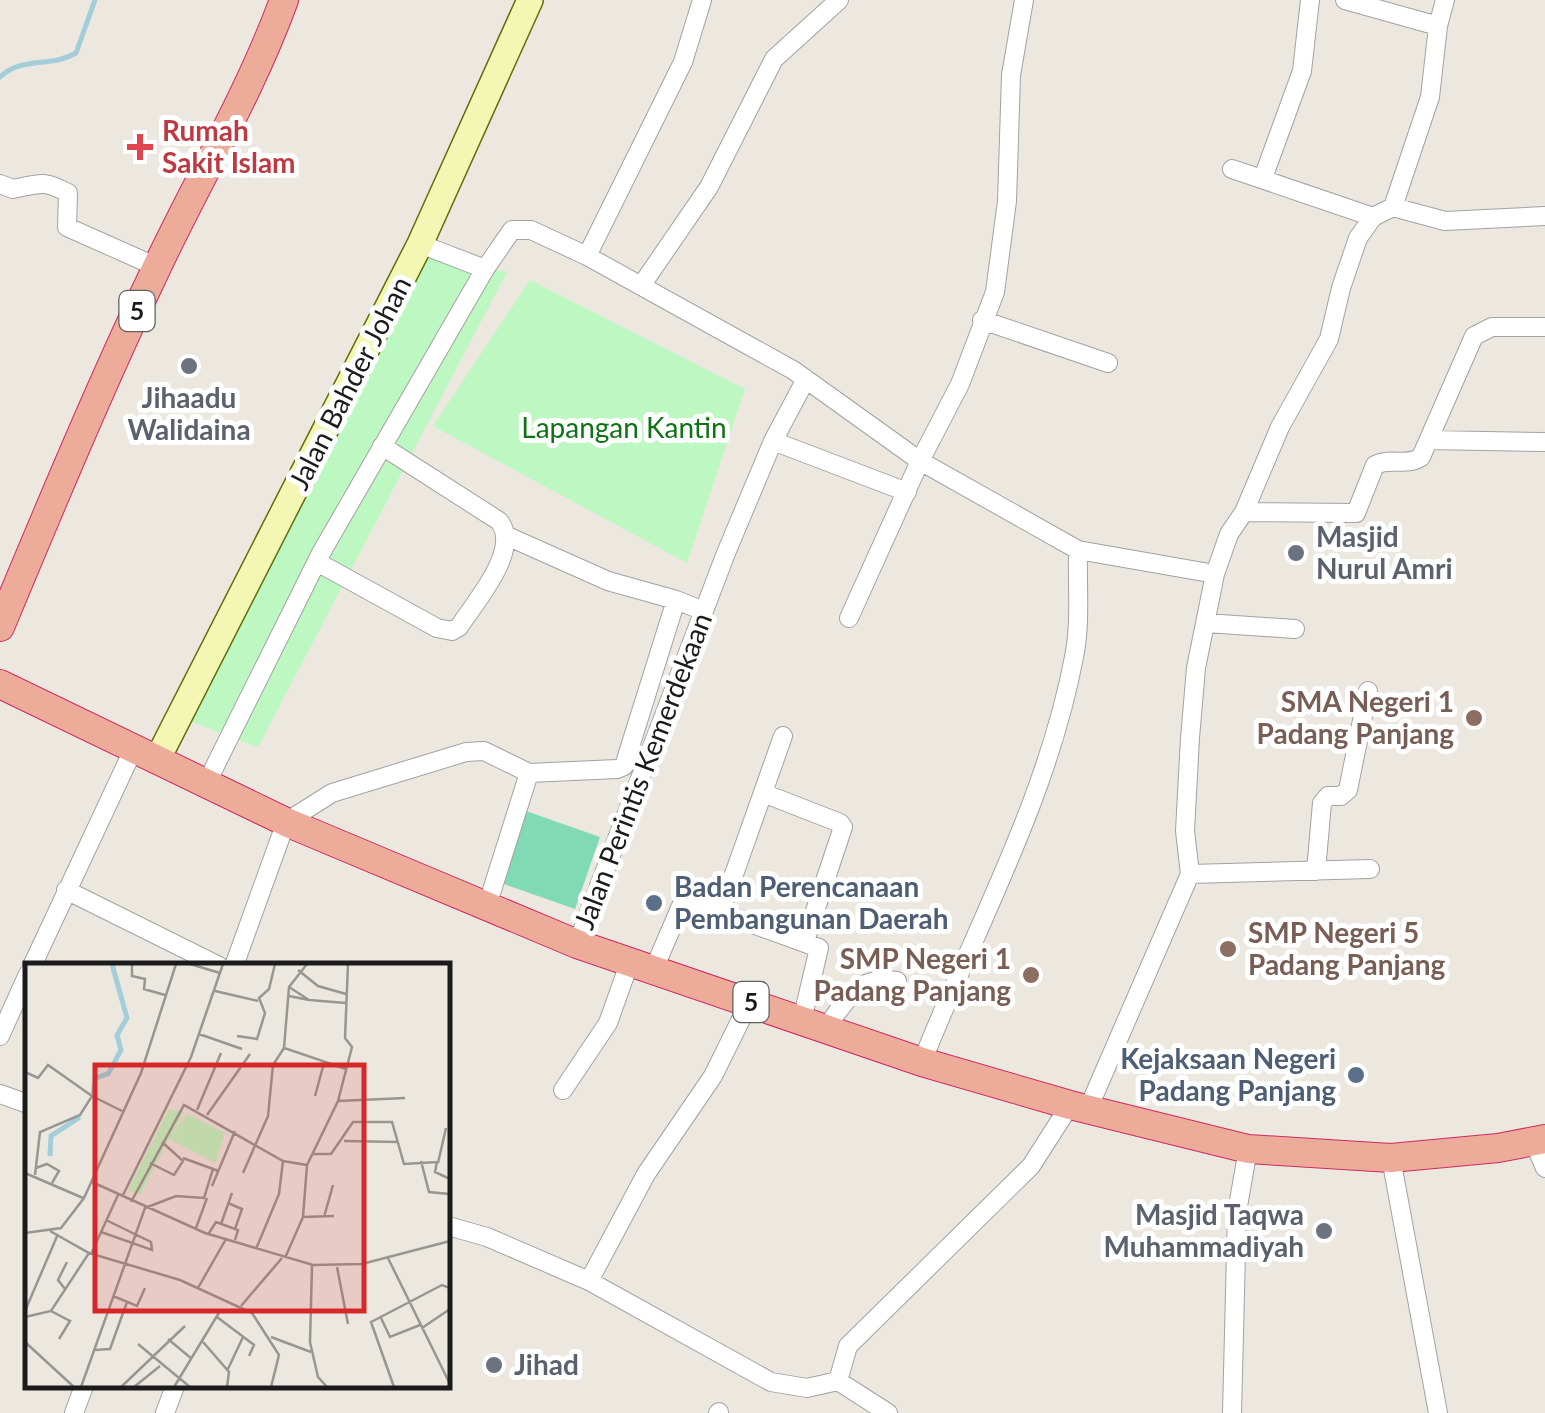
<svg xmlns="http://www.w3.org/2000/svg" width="1545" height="1413" font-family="Lato,sans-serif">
<rect width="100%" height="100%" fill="#ece8e0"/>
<path fill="#bdf7c1" d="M425,255L507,272L258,747L187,720Z
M530,280L745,389L687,563L433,426Z"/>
<path fill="#80dab6" d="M526,811L600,837L575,909L501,883Z"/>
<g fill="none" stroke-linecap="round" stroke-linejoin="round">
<path stroke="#a2cdd9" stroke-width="5" d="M0,77C22,56 51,68 76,53L95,0"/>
<defs>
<path id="minor" d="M1345,0L1438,26
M1232,169L1373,217
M1263,178L1302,71L1310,0
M0,184L13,189C40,184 42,179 68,193L67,227L157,267
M1393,207L1445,221L1545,216
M420,244L485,269
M587,256L683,62L702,0
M641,286L709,187L774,59L839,0
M982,320L1108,363
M1429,440L1545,442
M773,441L907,492
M1244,512L1356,513L1375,465C1389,457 1407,467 1421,457L1474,336L1492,327H1545
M507,536L608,581L676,600
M317,562L437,628L452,631L459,627C475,602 522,549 499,521L382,446
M849,618L920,461L960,384L995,292L1007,201L1011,75L1024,0
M1206,623L1295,629
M206,784L321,553L485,269L512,230H531L587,256L793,370L920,461L1078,550L1215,574L1229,534L1244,512L1280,427L1329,339L1341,288L1358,238L1373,217L1393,207L1430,97L1438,26L1445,0
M763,793L840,823L843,827L805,941
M1316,871L1322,803L1328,796H1341L1348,790L1368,691
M1190,874L1370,869
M66,890L219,966
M487,906L529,773
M721,911L783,736
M577,944L726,553L773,441L806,379
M32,966L134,748
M234,966L286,822L332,793L466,752L484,751L529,773L617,769L624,766L676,600L704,611
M653,971L681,906L692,902L819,948L802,1020
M825,1028C850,998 855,976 897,981
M0,1036L28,974
M922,1062C975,928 1047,800 1074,657C1081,623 1077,585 1078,550
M563,1090L608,1023L629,964
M0,1094L28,1104
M1088,1109L1190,874L1185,831L1190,738L1196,668L1215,574
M1534,1142L1545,1168
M1391,1158L1438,1413
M448,1226L487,1237L589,1281L771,1382L807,1388L838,1381L888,1413
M589,1281L646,1174L713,1076L750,1001
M838,1381L848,1346L1031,1166L1070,1105
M74,1413L84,1386
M165,1413L175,1386
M718,1413L719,1412
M1232,1413L1237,1212L1248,1149"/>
<path id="secondary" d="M157,760L420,244L530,0"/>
<path id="trunk" d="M0,627C50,507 100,387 156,269C198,180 250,93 284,0
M0,684L286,822L577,944L922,1062L1070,1105L1248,1149L1391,1158L1498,1148L1545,1139"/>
</defs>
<use href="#minor" stroke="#a2a2a2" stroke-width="20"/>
<use href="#secondary" stroke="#626c08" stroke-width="28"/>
<use href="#trunk" stroke="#cf2964" stroke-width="30"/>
<use href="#minor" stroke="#fff" stroke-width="18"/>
<use href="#secondary" stroke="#f4f6b4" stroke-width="25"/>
<use href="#trunk" stroke="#edac9a" stroke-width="28"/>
</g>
<path fill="#e0444e" stroke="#fff" stroke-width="4" d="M135 132h10v10h10v10h-10v10h-10v-10h-10v-10h10z"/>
<g fill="#6b7280" stroke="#fff" stroke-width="4">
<circle cx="189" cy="366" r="10"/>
<circle cx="1296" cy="553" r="10"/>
<circle cx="1324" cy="1231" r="10"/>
<circle cx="494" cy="1365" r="10"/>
</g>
<g fill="#8d6e63" stroke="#fff" stroke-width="4">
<circle cx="1474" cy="718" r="10"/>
<circle cx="1228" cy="949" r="10"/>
<circle cx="1031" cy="975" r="10"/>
</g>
<g fill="#5c6f8a" stroke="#fff" stroke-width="4">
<circle cx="654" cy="903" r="10"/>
<circle cx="1356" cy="1075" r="10"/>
</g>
<g text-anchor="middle" stroke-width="10" stroke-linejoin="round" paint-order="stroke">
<g fill="#fff" stroke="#5f5f5f" stroke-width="2.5">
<rect x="119.5" y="291" width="35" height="40" rx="8"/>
<rect x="733.5" y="982" width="35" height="40" rx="8"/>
</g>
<g font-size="25" font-weight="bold" fill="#1b1b1b">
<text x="137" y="320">5</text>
<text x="751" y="1011">5</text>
</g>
<g font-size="28" font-weight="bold" fill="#be3a42" stroke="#fff" text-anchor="start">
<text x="162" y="141">Rumah<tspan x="162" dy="32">Sakit Islam</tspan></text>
</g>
<g font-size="28" fill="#1b1b1b" stroke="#fff">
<text transform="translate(350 383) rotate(-63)" y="10">Jalan Bahder Johan</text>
<text transform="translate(643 771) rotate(-69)" y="10">Jalan Perintis Kemerdekaan</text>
</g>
<g font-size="28" font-weight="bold" fill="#5b616d" stroke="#fff" text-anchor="start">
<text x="189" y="408" text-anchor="middle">Jihaadu<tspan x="189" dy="32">Walidaina</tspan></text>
<text x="1316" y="547">Masjid<tspan x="1316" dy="32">Nurul Amri</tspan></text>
<text x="1304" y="1225" text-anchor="end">Masjid Taqwa<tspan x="1304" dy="32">Muhammadiyah</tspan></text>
<text x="514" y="1375">Jihad</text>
</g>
<g font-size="28" fill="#0f7316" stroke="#fff">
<text x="624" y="438">Lapangan Kantin</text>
</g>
<g font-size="28" font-weight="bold" fill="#785e54" stroke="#fff" text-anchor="end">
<text x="1454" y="712">SMA Negeri 1<tspan x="1454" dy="32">Padang Panjang</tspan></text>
<text x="1248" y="943" text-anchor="start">SMP Negeri 5<tspan x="1248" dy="32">Padang Panjang</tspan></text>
<text x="1011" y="969">SMP Negeri 1<tspan x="1011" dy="32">Padang Panjang</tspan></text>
</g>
<g font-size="28" font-weight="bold" fill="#4e5e75" stroke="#fff" text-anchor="start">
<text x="674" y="897">Badan Perencanaan<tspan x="674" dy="32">Pembangunan Daerah</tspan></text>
<text x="1336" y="1069" text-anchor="end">Kejaksaan Negeri<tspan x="1336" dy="32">Padang Panjang</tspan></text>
</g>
</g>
<g transform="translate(25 963)">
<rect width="425" height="425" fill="#ece8e0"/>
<path d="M144,146L158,149L147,173L162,151L200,170L190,200L144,176L115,232L103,227Z" fill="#bdf7c1"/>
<path fill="none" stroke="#a2cdd9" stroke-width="5" d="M68,131L70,115L83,111L96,87L92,72L102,55L87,1M25,193L26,173L55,154"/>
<path fill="none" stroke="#989691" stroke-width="2.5" d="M107,1V13L120,16L119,26L140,32M165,1L195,10M282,1L264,24L259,85L321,106M273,7L293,23L321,31M264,24L284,37L264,33M190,28L233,38M284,37L321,40M174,71L217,86M212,73L232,76L240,50L234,35L244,26L250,1M0,109L13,115L23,102L67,133M290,133L299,100M313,138L380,135M172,147L196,90M182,152L225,91M319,178L373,179M287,191H306L328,159H367L379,201L412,199L410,209L425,216M158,195L188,206M396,198L404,229L425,231M125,200L149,212L158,198L137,179M413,200L421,165M11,205L22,201L34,208L27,220M0,210L58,235M218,210L243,153L248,102L259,85M10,212L15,169L55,152L67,133L97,148M67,219L180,270L288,302L337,301L425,278M187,223L210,168M97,234L166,94L198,1M106,239L159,142L258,198L282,202L313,138L327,84L320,75L323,1M203,240L217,246L210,266M278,254L309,253M299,254L308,222M196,261L207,230M171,265L182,235M25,268L64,290L155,317L227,350L254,392L246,424M76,269L127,287L126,279L81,257M0,270L36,265L59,235L116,110L151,1M184,270L191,259L213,267L210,277M231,286L254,231L258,198M66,291L93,232M362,293L425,421M260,295L278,254L282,202M287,303L285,379L293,414L302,424M312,304L323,361M173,325L201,276M40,326L33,317L42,299M88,333L112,343L120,325M216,343L257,295M0,348L33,271M26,348L45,358L34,376M0,354L26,348L64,290M192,354L229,382L224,393M356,355L365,374L395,362M397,365L425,346M246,374L286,389M143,376L167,396M0,379L49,424M178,379L204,409L202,424M113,381L165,424M69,387L85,386L102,339M202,408L218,374M56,424L120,245L151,233L179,235L188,206L193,208M96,424L160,363M109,424L135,403M149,424L195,348M369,424L346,359L417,322L425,325"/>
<path fill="#d62828" fill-opacity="0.15" stroke="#d62828" stroke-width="5" d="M70,102H339V348H70Z"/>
<rect width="425" height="425" fill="none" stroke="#1b1b1b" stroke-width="5"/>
</g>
</svg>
